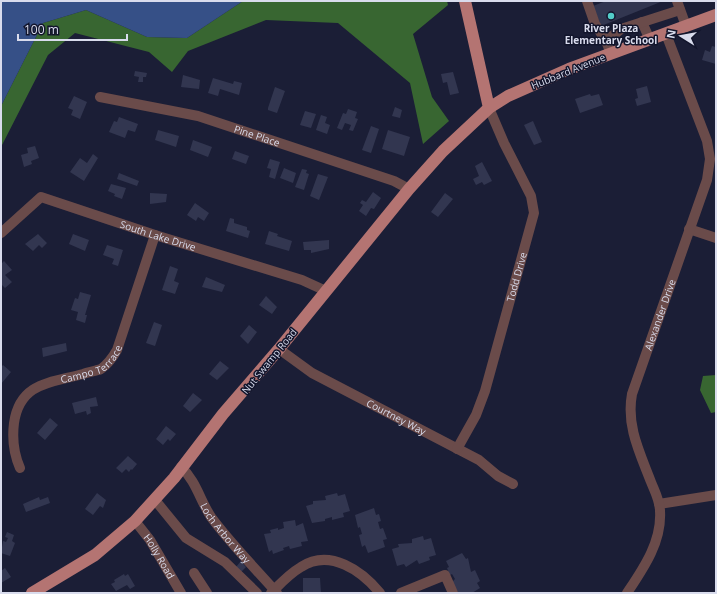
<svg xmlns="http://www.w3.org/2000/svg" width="717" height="594" font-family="'Open Sans',sans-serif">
<rect width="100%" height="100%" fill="#1b1e36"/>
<path fill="#386631" d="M243,1H447L448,5L413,34L432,97L449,121L423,144L410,83L338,23L266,20L188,51L172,72L149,52L75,33L48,55L1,147V106L43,23L86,10L147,37L187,38Z
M716,375V412L711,413L700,390L703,376Z"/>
<path fill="#365087" d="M1,1H243L187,38L147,37L86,10L43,23L1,106Z"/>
<path fill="#323650" d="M606,1H663L601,26L593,6Z
M712,46L716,47V64L702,60L705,50L710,52Z
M135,71L147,73L146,77H143V82H138L139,77L134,76Z
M453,72L459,93L450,95L447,82L443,83L441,74Z
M183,75L200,80L199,89L181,87Z
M213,78L233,84L234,81L242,83L239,95L220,89L218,96L208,93Z
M647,86L651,102L637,106L635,99L638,98L636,89Z
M275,87L285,91L277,113L268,110V108Z
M590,94L591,96L599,94L603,105L580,113L575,99Z
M74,96L87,102L80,119L71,115L73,110L68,108Z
M395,107L402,110L400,118L392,116Z
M348,109L357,112L355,118L358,119L353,131L349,130L351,125L345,123L342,130L337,128L343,113L346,114Z
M305,111L316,114L311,128L300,125Z
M321,115L327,117L325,123L330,125L327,134L316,130Z
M119,117L138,124L135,132L128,130L125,138L109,132L114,121L117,122Z
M533,121L542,142L534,145L524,125Z
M371,126L379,129L371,153L362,150Z
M158,130L179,136L176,147L155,140Z
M388,130L410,137L404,156L382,149Z
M193,140L212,147L208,157L190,150Z
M35,146L39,158L31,161L32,164L24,167L21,155L28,153L27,148Z
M235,151L249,156L246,164L232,159Z
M93,154L98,158L84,181L70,172L80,158L87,163Z
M270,159L280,162L275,179L269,177L271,169L267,168Z
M482,162L492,181L484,185L482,182L476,185L473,179L479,176L475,166Z
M284,168L296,173L293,183L280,178Z
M302,169L307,170L306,173L309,174L304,190L295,187Z
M119,173L139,181L137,186L117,179Z
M318,174L328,177L319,200L310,196Z
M111,184L126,188L122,199L114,196L115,194L108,191Z
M373,192L381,198L374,209L371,208L366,216L359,211L363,205L360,203L362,200L366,202Z
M150,193L167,194L166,202L150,204Z
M445,193L453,199L438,217L431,212Z
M195,203L209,213L204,221L198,217L196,221L187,215Z
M230,218L234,219V223L247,227V230L250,231L248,238L226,231Z
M269,231L278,234L277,236L292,241L289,251L265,244Z
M38,234L47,243L42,248L39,245L33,251L25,244Z
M73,234L89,240L85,251L69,244Z
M329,240V249L311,253V250H304L303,242Z
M107,245L123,250L118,266L112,264L114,259L103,255Z
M4,261L12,270L5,275L12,282L5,288L1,284V264Z
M170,266L178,269L174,281L179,283L175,294L162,290Z
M206,277L225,285L222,292L202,287Z
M80,292L91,295L85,315H87L85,323L76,320L78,312L71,310L75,298L78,299Z
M266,296L277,307L272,314L259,305Z
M154,322L162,325L155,346L146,343Z
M249,325L257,332L248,344L240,336Z
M66,343L67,351L43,357L42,348Z
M220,361L229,368L217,380L209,374Z
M3,365L11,372L1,384V367Z
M193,393L202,400L190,412L183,406Z
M96,397L98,406L90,407L91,413L87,415L86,411L75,414L72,403Z
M50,418L58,425L45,440L37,433Z
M166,426L176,434L170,441L168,439L163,445L156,439Z
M128,456L137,464L132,470L131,469L129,472L126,469L122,473L116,468Z
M97,493L106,500L103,508L100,506L93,515L85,509Z
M337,493L338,496L345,494L350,511L343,513L344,517L332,520V517L325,519V521L312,523L306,506L313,504V501L326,500L325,496Z
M39,497L40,500L48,497L50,503L26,512L23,504Z
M374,508L376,515L379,514L381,521L378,522L380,529L383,528L387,539L383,540L385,547L368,553L365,545L362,547L359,535L362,534L360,527L358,528L355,515Z
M295,520L296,526L303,523L308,541L301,542L302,546L290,549L289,546L283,548L284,550L273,554L272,550L269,552L264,534L271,533L270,530L278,528V530L284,528L283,522Z
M7,532L14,535L12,541L15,543L10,556L1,553L3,541L6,542L8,538L5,537Z
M423,536L424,540L431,538L436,555L429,557L430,560L419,564L417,560L406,567L404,564L397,566L392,549L399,547L398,544L412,543V539Z
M462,553L466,559L468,558L471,572L475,570L480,581L477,583L480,588L472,593L458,592L452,582L455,579L452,574L450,575L447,568L449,567L446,561Z
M241,561L246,567L241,572L236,567Z
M5,568L11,577L1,583V571Z
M124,574L125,576L128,574L135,586L130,589L127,585L116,591L111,584L115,582L114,580Z
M303,578H320L321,593H303Z"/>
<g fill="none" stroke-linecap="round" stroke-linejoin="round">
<g stroke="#6a4b4a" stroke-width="10">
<path d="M587,1L595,24L606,41"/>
<path d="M677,1L686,26"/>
<path d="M642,22L650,40"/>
<path d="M611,54L606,41L621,29L680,10"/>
<path id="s1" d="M100,97L198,116L394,181L409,189"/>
<path d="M689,229L716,238"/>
<path id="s2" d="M1,233L41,197L155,235L302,280L326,291"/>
<path id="s3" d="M279,349L312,373L479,460L498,476L513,484"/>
<path id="s4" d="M457,449L476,415L485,391L534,213L531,196L504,143L489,108"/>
<path id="s5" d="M181,467C196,481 200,500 211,517C231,544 255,568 277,593"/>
<path id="s6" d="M20,468C13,452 12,439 14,423C20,382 51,383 83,374C89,372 96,371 101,369C108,364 113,357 117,350L155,235"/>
<path d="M155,500L186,538L225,562L257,593"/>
<path d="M659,504L716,495"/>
<path id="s7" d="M135,521L150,540L181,593"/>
<path d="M194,573L207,593"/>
<path d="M271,593C280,584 289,574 301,567C330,548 362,571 380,593"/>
<path d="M401,593L445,575L453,593"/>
<path id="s8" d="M627,593C643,569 662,542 660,511C660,501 655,492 651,482C640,453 626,426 632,394L707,180L710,159L707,141L666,34"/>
</g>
<path stroke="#b47472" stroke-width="12" d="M465,1L489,108
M32,593L95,555L135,521L174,478L223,414L279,349L409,189L443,151L489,108L508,96L569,69L716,15"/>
</g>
<circle fill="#53cdc9" stroke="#12152c" stroke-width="1.5" cx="611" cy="16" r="4"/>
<g text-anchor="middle" stroke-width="3" stroke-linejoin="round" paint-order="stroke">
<g font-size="10" font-weight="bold" fill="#d9dced" stroke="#12152c">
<text x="611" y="32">River Plaza<tspan x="611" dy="12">Elementary School</tspan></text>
</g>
<g font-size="10" fill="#d9dced" stroke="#12152c">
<text transform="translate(568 71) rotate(-22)" y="4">Hubbard Avenue</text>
<text dy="4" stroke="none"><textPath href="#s1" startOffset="162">Pine Place</textPath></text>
<text dy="4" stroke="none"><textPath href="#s2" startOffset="177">South Lake Drive</textPath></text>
<text dy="4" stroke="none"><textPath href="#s4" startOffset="183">Todd Drive</textPath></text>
<text dy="4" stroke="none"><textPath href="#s8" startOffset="296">Alexander Drive</textPath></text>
<text dy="4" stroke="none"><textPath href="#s6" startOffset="151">Campo Terrace</textPath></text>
<text transform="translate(269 361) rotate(-51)" y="4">Nut Swamp Road</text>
<text dy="4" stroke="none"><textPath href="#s3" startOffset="136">Courtney Way</textPath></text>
<text dy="4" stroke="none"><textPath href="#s5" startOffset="80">Loch Arbor Way</textPath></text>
<text dy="4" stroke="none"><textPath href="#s7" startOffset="43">Holly Road</textPath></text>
</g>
</g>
<rect width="717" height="594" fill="none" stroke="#d9dced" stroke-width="4"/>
<g transform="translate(681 36) rotate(281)" stroke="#12152c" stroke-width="3" paint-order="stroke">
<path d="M0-3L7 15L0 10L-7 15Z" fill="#d9dced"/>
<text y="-6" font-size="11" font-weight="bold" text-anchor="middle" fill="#d9dced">N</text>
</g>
<path d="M18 34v6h109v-6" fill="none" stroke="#d9dced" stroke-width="2"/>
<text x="24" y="34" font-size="12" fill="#d9dced" stroke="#12152c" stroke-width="3" paint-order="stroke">100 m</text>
</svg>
